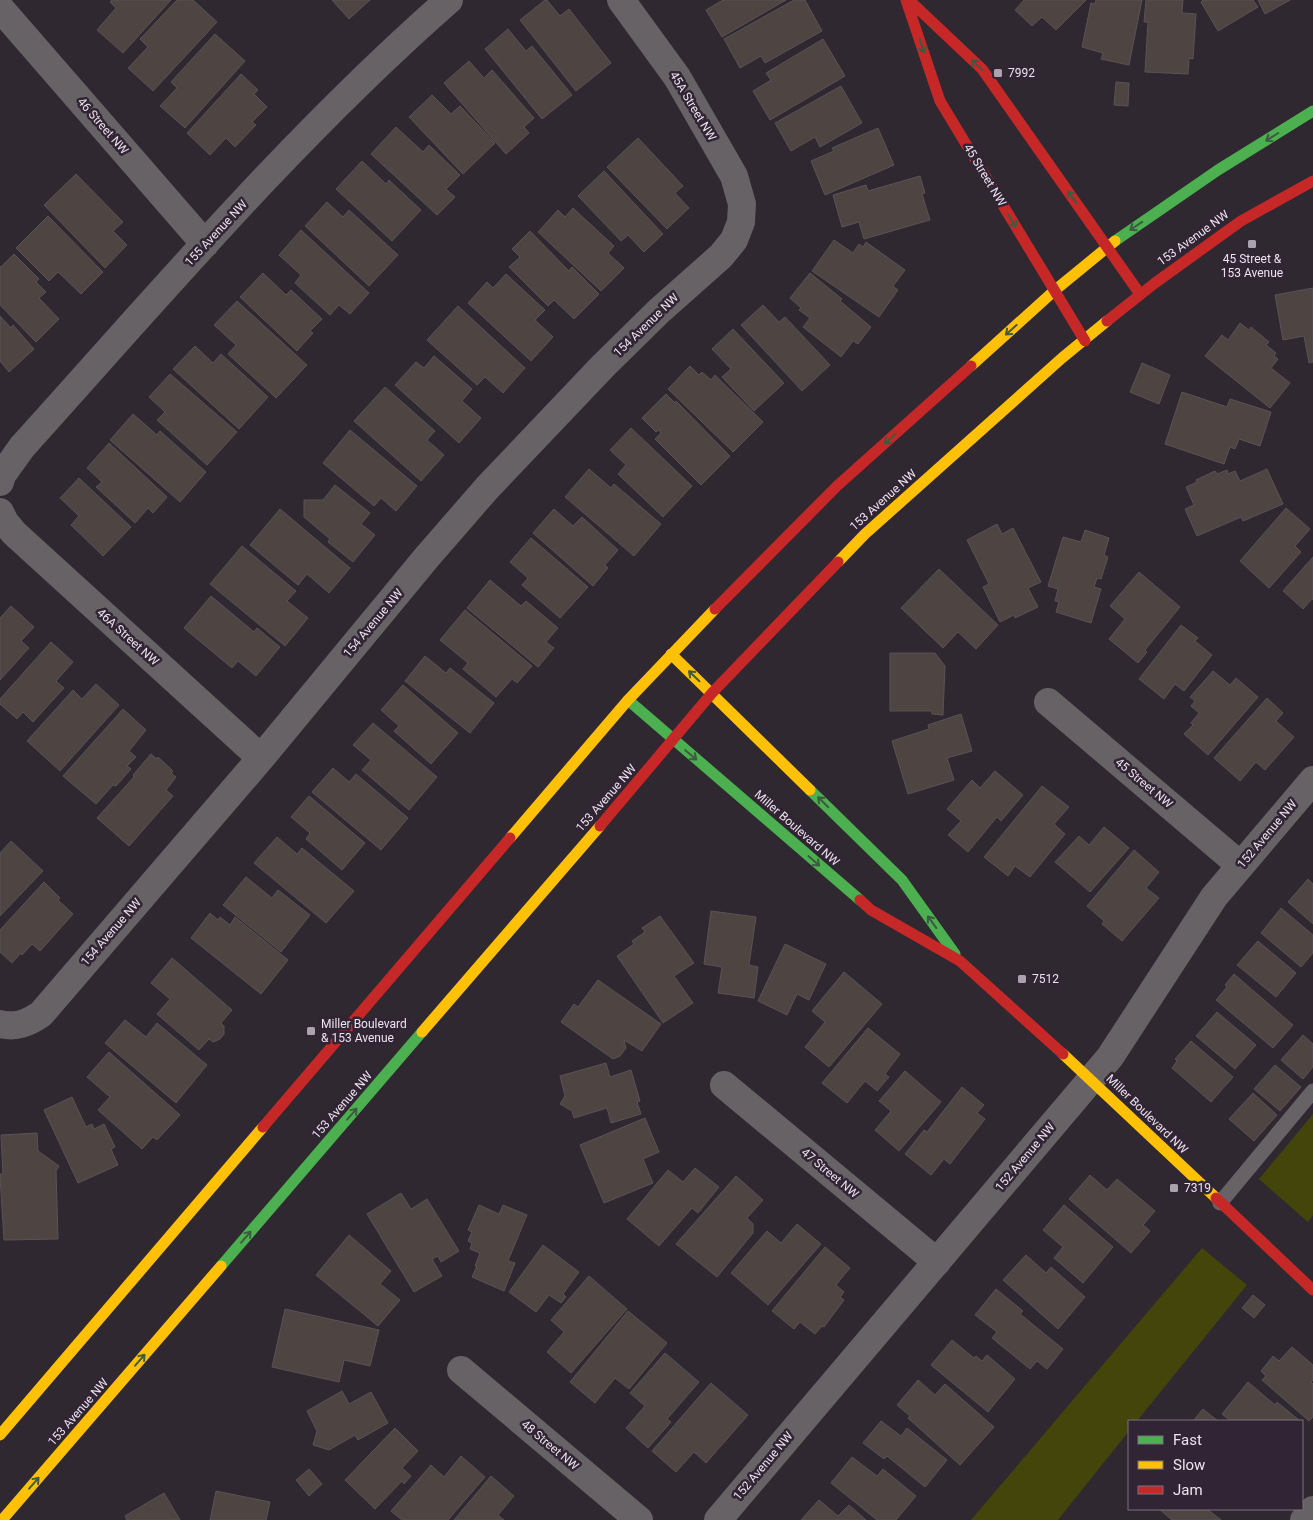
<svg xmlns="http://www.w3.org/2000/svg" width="1313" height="1520" font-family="Roboto,sans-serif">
<rect width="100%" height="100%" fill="#2f2830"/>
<path fill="#43450a" d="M1313,1114V1215L1308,1222L1259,1179Z
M1202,1248L1247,1285L1137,1421H1129V1431L1058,1520H971Z"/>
<path fill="#4e4442" stroke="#595355" d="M112,0H171L123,53L97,30L116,8L110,2Z
M177,0H193L217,22L153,91L128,68L148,47L140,39Z
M332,0H370L349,19Z
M545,0H547L560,16L569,9L611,63L576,91L520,20Z
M723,0H786L722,37L706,10Z
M794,0H805L822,31L765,63L761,56L740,68L724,39Z
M1024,0H1086L1056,30L1042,17L1032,26L1015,10Z
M1096,0H1142L1129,65L1101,59L1103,53L1082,47L1091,3L1095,4Z
M1146,0H1183L1182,13L1196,14L1193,59L1189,58L1188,74L1145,72L1148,22H1144Z
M1203,0H1253L1258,7L1218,31L1201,2Z
M1258,0H1290L1265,14Z
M508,29L526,51L532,46L572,95L542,119L485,49Z
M215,34L245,61L185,128L160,106L177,88L171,82Z
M823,39L845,76L770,120L753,91L771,80L766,73Z
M469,61L484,78L492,70L534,118L524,127L529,133L506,154L444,83Z
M241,74L258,90L254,94L267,107L252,122L256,125L235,147L226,138L210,155L187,133Z
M1116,82L1129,83L1128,106L1114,105Z
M841,86L862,123L820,147L815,137L791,151L775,123Z
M432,95L451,114L460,106L495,143L463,174L409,117Z
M396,127L423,152L429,145L460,175L446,189L455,197L437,215L371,154Z
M878,128L894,165L825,195L811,161L834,151L832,148Z
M638,138L683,186L675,193L689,208L667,229L607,167Z
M362,161L386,184L389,180L421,210L392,241L336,189Z
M604,171L663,234L644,252L628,235L621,241L578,196Z
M76,174L123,222L113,231L127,245L105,268L44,205Z
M920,176L925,193L922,194L930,220L864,239L859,222L842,227L833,195L866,185L868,191Z
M327,202L343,217L349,210L398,255L369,286L305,226Z
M573,208L614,246L608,253L624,268L601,291L538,232L558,210L565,217Z
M48,216L103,272L81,294L58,272L49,281L16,248Z
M301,230L369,293L350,314L339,305L330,315L295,283L301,275L279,255Z
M530,231L569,271L572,267L599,294L574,319L554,300L548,306L509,267L520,257L512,249Z
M834,240L853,253L859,244L863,247L866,242L905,270L893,286L898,290L879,317L812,271Z
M14,254L39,279L36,282L46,292L39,298L59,319L36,342L0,305V266L1,267Z
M263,273L286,295L291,290L322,319L310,331L313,333L297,351L240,297Z
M810,273L842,299L840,301L871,327L858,344L853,341L841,357L803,327L810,318L799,310L801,308L790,298Z
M506,274L545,310L535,320L553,337L531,361L468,303L487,282L493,288Z
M1313,288V362L1309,363L1304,336L1283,340L1275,295Z
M237,301L307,365L276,398L228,354L236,345L214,325Z
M763,305L779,322L785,317L830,365L802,391L741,325Z
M458,306L525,368L503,393L485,377L477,385L427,340Z
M0,316L11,328L13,325L34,349L9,372L0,361Z
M1240,323L1249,330L1251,327L1269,342L1266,345L1276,353L1274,356L1278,359L1271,368L1290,383L1270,408L1205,356L1222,335L1228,340Z
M733,329L784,383L754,411L722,377L731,369L712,349Z
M195,346L213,363L221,354L268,397L239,429L173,369Z
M434,356L472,389L462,401L481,418L459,443L395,385L416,362L424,368Z
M1142,363L1170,375L1159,404L1130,392Z
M690,366L699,375L702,372L711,380L715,375L763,422L733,452L668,389Z
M170,374L237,432L207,465L157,420L165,412L149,397Z
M385,387L435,431L427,440L444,455L421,481L354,421Z
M1182,392L1227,407L1230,399L1271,412L1260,446L1239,439L1235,449L1230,447L1224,464L1165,444Z
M666,394L675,403L676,401L730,456L701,485L655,439L661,433L659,430L656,432L642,418Z
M133,414L157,435L160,431L206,472L180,502L110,440Z
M631,428L692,486L663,517L618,474L626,465L610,450Z
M350,430L417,486L396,511L381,498L374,506L323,463Z
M109,443L167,497L153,513L148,508L135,523L96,487L102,482L87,468Z
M589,469L611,488L614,484L661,524L634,556L565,497Z
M1267,469L1283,504L1243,521L1241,517L1197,536L1185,509L1194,505L1186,487L1197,482L1196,480L1215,471L1217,474L1227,470L1228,474L1235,471L1240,481Z
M79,478L131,527L103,556L71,525L79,516L60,498Z
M335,485L370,513L361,524L375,535L353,562L328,542L330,539L304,517V500H323Z
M1286,508L1310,529L1295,546L1301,552L1269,588L1240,561Z
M280,509L350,568L329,593L307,574L298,585L250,545Z
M554,509L573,526L582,517L618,550L605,565L608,568L593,586L533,533Z
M997,524L1002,534L1013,528L1041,582L1028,588L1038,607L1015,618L1014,615L1000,622L983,587L989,584L967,540Z
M1085,530L1109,538L1104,555L1108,557L1101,579L1097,578L1094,587L1101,589L1091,623L1056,612L1059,602L1055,601L1058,589L1048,586L1063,537L1081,542Z
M531,538L588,587L560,618L522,585L528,578L510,562Z
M242,546L296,591L287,601L308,618L285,646L210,584Z
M1313,557V600L1312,599L1303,609L1283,591Z
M939,569L998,625L976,649L958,632L943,648L901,608Z
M1139,572L1180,607L1145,650L1147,652L1138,663L1109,639L1125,619L1110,606Z
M490,580L521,606L526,601L558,628L546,642L554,648L538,667L467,608Z
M211,596L254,632L257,628L280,647L256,676L238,661L232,668L184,628Z
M11,606L34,627L21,641L29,648L0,680V618Z
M465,610L532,666L517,683L512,679L496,697L463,669L468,663L440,640Z
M1181,625L1198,638L1195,641L1212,655L1184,691L1175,684L1164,699L1139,679Z
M51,642L73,662L56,681L64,688L33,722L23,712L17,719L0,704V699Z
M890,653H935L945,666L943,715L932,714V711H890Z
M425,656L446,673L450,668L494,703L470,733L405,681Z
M1213,671L1230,685L1236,678L1258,697L1208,755L1184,734L1193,725L1191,723L1199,713L1191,706L1195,701L1190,697Z
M96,684L119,705L60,771L27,741L73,690L82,699Z
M403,685L458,733L431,764L394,731L399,726L381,710Z
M1267,698L1283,713L1276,721L1294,737L1265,770L1256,762L1240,781L1214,758Z
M123,709L146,730L129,751L136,757L127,766L131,769L116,786L113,785L96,804L63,776Z
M961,714L972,751L947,758L954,780L908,794L892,741L929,729L928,725Z
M373,723L437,777L409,810L362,770L371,760L353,745Z
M151,754L157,759L158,757L173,771L171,773L176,777L166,790L173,796L129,846L97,818L134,777L133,775Z
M333,768L349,782L356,774L408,818L381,850L312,792Z
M995,771L1023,795L1001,821L997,817L968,852L948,835L961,821L947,809L972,780L980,788Z
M1042,786L1069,807L1054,824L1065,834L1030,877L1015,866L1008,876L984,857Z
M309,796L365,843L342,870L306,839L310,833L291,817Z
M1104,827L1129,848L1090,892L1055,862L1079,836L1089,845Z
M277,837L297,854L302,848L354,891L326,923L254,863Z
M11,841L43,871L0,916V853Z
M1134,850L1159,872L1146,888L1159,898L1122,941L1102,924L1104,921L1087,906Z
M246,877L272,898L278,890L310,915L281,952L223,905Z
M1308,879L1313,884V924L1288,902Z
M44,882L60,898L58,900L73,914L40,951L32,944L22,955L21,953L12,963L0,952V930Z
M1281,908L1313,935V953L1301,967L1261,933Z
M711,911L756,917L749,965L758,967L754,998L718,993L722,967L704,964Z
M210,913L218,920L220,917L230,925L235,917L288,960L261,994L191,938Z
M660,916L694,963L674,976L693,1003L663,1023L617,956L634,944L632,941L645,932L642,928Z
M1258,941L1296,973L1276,997L1237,965Z
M785,944L826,964L809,1000L797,994L787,1015L758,1001Z
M172,958L232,1010L221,1023L224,1026V1034L220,1039L213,1042L209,1039L199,1050L157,1014L170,999L151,983Z
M844,972L882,1004L829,1067L805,1047L825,1022L812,1011Z
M1234,974L1293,1025L1273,1048L1216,1000L1227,987L1225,985Z
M598,980L661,1024L642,1051L624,1040L626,1048L620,1056L613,1059L561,1022L574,1004L578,1007Z
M1217,1012L1256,1045L1235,1069L1196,1036Z
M125,1020L146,1037L157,1023L207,1065L176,1103L105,1043Z
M868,1028L900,1054L885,1074L889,1077L877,1091L865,1081L847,1103L822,1083Z
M1303,1035L1313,1044V1067L1303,1079L1281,1060Z
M1191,1041L1233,1077L1211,1102L1172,1068L1177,1061L1175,1059Z
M109,1052L180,1115L157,1140L153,1137L142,1149L98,1110L110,1097L87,1077Z
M606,1063L610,1077L631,1070L640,1101L637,1102L641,1114L611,1123L607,1108L574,1118L572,1111L560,1104L565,1096L560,1076Z
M1275,1065L1301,1087L1280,1111L1254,1089Z
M905,1071L941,1102L899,1151L875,1130L891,1111L879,1101Z
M962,1087L984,1105L977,1113L985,1119L950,1164L944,1159L931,1175L905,1154L924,1130L927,1132Z
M1253,1093L1277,1115L1254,1141L1229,1119Z
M72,1097L86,1127L92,1124L94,1129L104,1124L115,1147L111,1149L118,1165L78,1183L44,1110Z
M645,1118L659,1152L643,1159L653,1183L604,1203L580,1145Z
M37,1133L38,1151L59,1166L56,1171L58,1239L4,1240L0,1176V1174H3L1,1135Z
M695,1168L719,1187L698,1213L692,1208L659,1246L627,1219L668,1170L683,1182Z
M1090,1175L1107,1190L1117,1179L1155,1211L1143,1225L1150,1231L1131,1253L1069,1199Z
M736,1176L763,1200L747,1218L753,1224V1233L717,1277L676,1244Z
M401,1193L411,1209L427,1199L459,1251L441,1262L438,1256L432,1259L442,1276L414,1292L367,1214Z
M479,1205L499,1214L503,1205L527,1215L508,1261L515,1263L504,1291L472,1277L477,1266H475L480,1253L470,1249L472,1243L468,1241L472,1232L468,1230Z
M1064,1205L1113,1247L1083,1283L1054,1258L1063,1247L1043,1230Z
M797,1224L821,1244L768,1305L731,1273L767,1231L781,1243Z
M349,1235L391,1271L380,1284L400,1300L378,1326L316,1275Z
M543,1245L579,1272L563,1294L566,1297L561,1303L549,1295L536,1312L509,1292Z
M825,1247L850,1268L836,1285L844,1292L840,1297L844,1300L824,1327L822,1326L815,1334L800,1322L794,1329L772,1311Z
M1026,1255L1046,1273L1051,1267L1085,1297L1058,1329L1003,1280Z
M589,1276L627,1309L571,1373L547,1352L564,1332L551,1320Z
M996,1289L1023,1311L1020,1314L1063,1349L1047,1369L1037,1361L1030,1369L992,1338L997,1332L975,1315Z
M1253,1295L1265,1305L1254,1318L1242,1308Z
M285,1309L379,1330L370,1366L344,1360L339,1382L272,1367Z
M628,1311L667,1343L629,1389L615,1378L595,1403L570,1382Z
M952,1340L974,1358L976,1356L982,1361L987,1355L1015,1379L988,1412L931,1365Z
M1292,1347L1313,1365V1380L1311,1382L1313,1384V1417L1309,1421L1262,1380L1266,1376L1261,1371L1273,1356L1279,1361Z
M665,1353L699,1382L667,1419L671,1422L648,1448L626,1428L645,1406L630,1393Z
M918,1380L935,1395L945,1384L994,1427L960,1465L908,1418L910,1416L897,1405Z
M1248,1382L1275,1405L1277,1402L1300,1421H1231L1222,1414Z
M711,1383L748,1415L706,1463L694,1452L676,1472L652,1451Z
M342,1391L349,1404L371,1392L388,1423L358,1440L355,1435L329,1450L313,1445L317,1431L307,1411Z
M1203,1409L1218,1421H1193Z
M881,1421L901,1436L907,1428L947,1460L925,1487L887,1456L884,1459L863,1443Z
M395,1428L418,1451L402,1468L411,1476L404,1484L402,1481L375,1509L345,1480Z
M461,1456L485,1477L448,1520H402L391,1511L431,1465L444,1477Z
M852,1457L877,1476L883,1469L916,1496L896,1520H877L831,1483Z
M309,1469L322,1484L309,1496L296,1480Z
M491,1476L514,1496L498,1515L504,1520H454Z
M216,1491L270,1502L266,1520H210Z
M164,1493L180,1520H127L125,1516Z
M819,1500L838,1516L849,1505L866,1520H801Z
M1159,1509H1207L1221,1520H1172Z"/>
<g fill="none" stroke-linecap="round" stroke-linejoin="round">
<path stroke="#676265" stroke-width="15" d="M1220,1203L1313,1091"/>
<path stroke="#676265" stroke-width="28" d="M0,8L205,244
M0,482L2,475L22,447C160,294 294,136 449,0
M0,512L5,522L14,533L261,758
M1048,702L1240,865
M0,1024C16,1028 28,1023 41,1014L261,758L427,557L487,488L603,366L659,311L721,256L734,240L741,222L742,204L734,176L677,77L621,0
M724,1085L937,1262
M461,1370L639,1520
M718,1520L1110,1057L1214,897L1313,780
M1304,1520L1313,1510"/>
<path stroke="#4caf50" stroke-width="11" d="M1115,241L1218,170L1313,111
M628,700L860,900
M810,790L902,880L955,954
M221,1266L422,1032"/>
<path stroke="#ffc107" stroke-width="11" d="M971,366L1054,291L1115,241
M838,562L865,534L1062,358L1107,321
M671,654L810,790
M510,838L628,700L715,609
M422,1032L600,826
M1063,1054L1216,1198
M0,1435L263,1127
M2,1520L221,1266"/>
<path stroke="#c62828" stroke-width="11" d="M906,0L940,101L1085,341
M909,0L982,69L1140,294
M1107,321L1155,283L1241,221L1313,181
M715,609L837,486L971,366
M600,826L712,693L838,562
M860,900L871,910L960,961L1063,1054
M263,1127L510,838
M1216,1198L1313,1290"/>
</g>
<defs><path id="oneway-shaft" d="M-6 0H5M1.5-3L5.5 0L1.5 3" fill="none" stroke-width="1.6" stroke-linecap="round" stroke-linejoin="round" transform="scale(1.25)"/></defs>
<g stroke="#3c5c3f">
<use href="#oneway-shaft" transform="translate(922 46) rotate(72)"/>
<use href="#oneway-shaft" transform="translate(977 65) rotate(-135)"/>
<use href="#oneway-shaft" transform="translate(1272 137) rotate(148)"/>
<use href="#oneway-shaft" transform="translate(1072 197) rotate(-125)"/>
<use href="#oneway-shaft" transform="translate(1012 221) rotate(59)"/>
<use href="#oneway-shaft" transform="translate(1136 226) rotate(146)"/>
<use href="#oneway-shaft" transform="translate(1011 330) rotate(138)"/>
<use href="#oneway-shaft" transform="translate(890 439) rotate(138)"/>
<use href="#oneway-shaft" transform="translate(694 676) rotate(-136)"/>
<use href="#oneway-shaft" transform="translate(691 755) rotate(40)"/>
<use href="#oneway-shaft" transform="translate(823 802) rotate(-135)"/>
<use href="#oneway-shaft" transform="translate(814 861) rotate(41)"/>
<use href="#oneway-shaft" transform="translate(932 922) rotate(-126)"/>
<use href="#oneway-shaft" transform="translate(352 1114) rotate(-49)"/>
<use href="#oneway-shaft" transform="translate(246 1237) rotate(-49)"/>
<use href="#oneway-shaft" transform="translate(140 1360) rotate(-49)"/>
<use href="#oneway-shaft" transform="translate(34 1483) rotate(-49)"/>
</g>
<g fill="#aaa2ac" stroke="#312434" stroke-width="2">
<rect x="993" y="68" width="10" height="10" rx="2.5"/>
<rect x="1247" y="239" width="10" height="10" rx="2.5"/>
<rect x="1017" y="974" width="10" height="10" rx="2.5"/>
<rect x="306" y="1026" width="10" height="10" rx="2.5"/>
<rect x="1169" y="1183" width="10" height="10" rx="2.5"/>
</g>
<g text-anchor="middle" stroke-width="5" stroke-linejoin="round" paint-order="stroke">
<g font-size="12" fill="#ece3ee" stroke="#312434" text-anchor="start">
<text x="1008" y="77">7992</text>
<text x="1252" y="263" text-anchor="middle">45 Street &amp;<tspan x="1252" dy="14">153 Avenue</tspan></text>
<text x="1032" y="983">7512</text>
<text x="321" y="1028">Miller Boulevard<tspan x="321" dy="14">&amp; 153 Avenue</tspan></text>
<text x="1184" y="1192">7319</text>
</g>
<g font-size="12" fill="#ece3ee" stroke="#312434">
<text transform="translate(693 106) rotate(59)" y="4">45A Street NW</text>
<text transform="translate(103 126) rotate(49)" y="4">46 Street NW</text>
<text transform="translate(985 175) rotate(59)" y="4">45 Street NW</text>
<text transform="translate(216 233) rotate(-47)" y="4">155 Avenue NW</text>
<text transform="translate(1193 238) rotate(-36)" y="4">153 Avenue NW</text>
<text transform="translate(646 325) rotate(-44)" y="4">154 Avenue NW</text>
<text transform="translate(883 500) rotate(-42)" y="4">153 Avenue NW</text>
<text transform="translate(373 623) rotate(-50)" y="4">154 Avenue NW</text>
<text transform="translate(128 637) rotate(42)" y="4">46A Street NW</text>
<text transform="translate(1144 783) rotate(40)" y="4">45 Street NW</text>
<text transform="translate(606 798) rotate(-49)" y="4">153 Avenue NW</text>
<text transform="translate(797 828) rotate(41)" y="4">Miller Boulevard NW</text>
<text transform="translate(1267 834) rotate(-50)" y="4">152 Avenue NW</text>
<text transform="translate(111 932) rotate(-49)" y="4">154 Avenue NW</text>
<text transform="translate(342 1105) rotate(-49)" y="4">153 Avenue NW</text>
<text transform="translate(1147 1114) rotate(44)" y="4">Miller Boulevard NW</text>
<text transform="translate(1025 1157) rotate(-50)" y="4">152 Avenue NW</text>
<text transform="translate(830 1173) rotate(40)" y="4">47 Street NW</text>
<text transform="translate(78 1412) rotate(-49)" y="4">153 Avenue NW</text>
<text transform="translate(550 1445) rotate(40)" y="4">48 Street NW</text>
<text transform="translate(763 1466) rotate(-50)" y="4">152 Avenue NW</text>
</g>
</g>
<rect x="1128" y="1420" width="175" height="90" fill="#312434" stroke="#7c707e"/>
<rect x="1138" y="1436" width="25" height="8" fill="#4caf50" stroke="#7c707e"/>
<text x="1173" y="1445" font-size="15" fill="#ece3ee">Fast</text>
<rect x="1138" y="1461" width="25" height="8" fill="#ffc107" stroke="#7c707e"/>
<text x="1173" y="1470" font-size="15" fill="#ece3ee">Slow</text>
<rect x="1138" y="1486" width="25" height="8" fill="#c62828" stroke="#7c707e"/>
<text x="1173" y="1495" font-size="15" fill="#ece3ee">Jam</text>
</svg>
